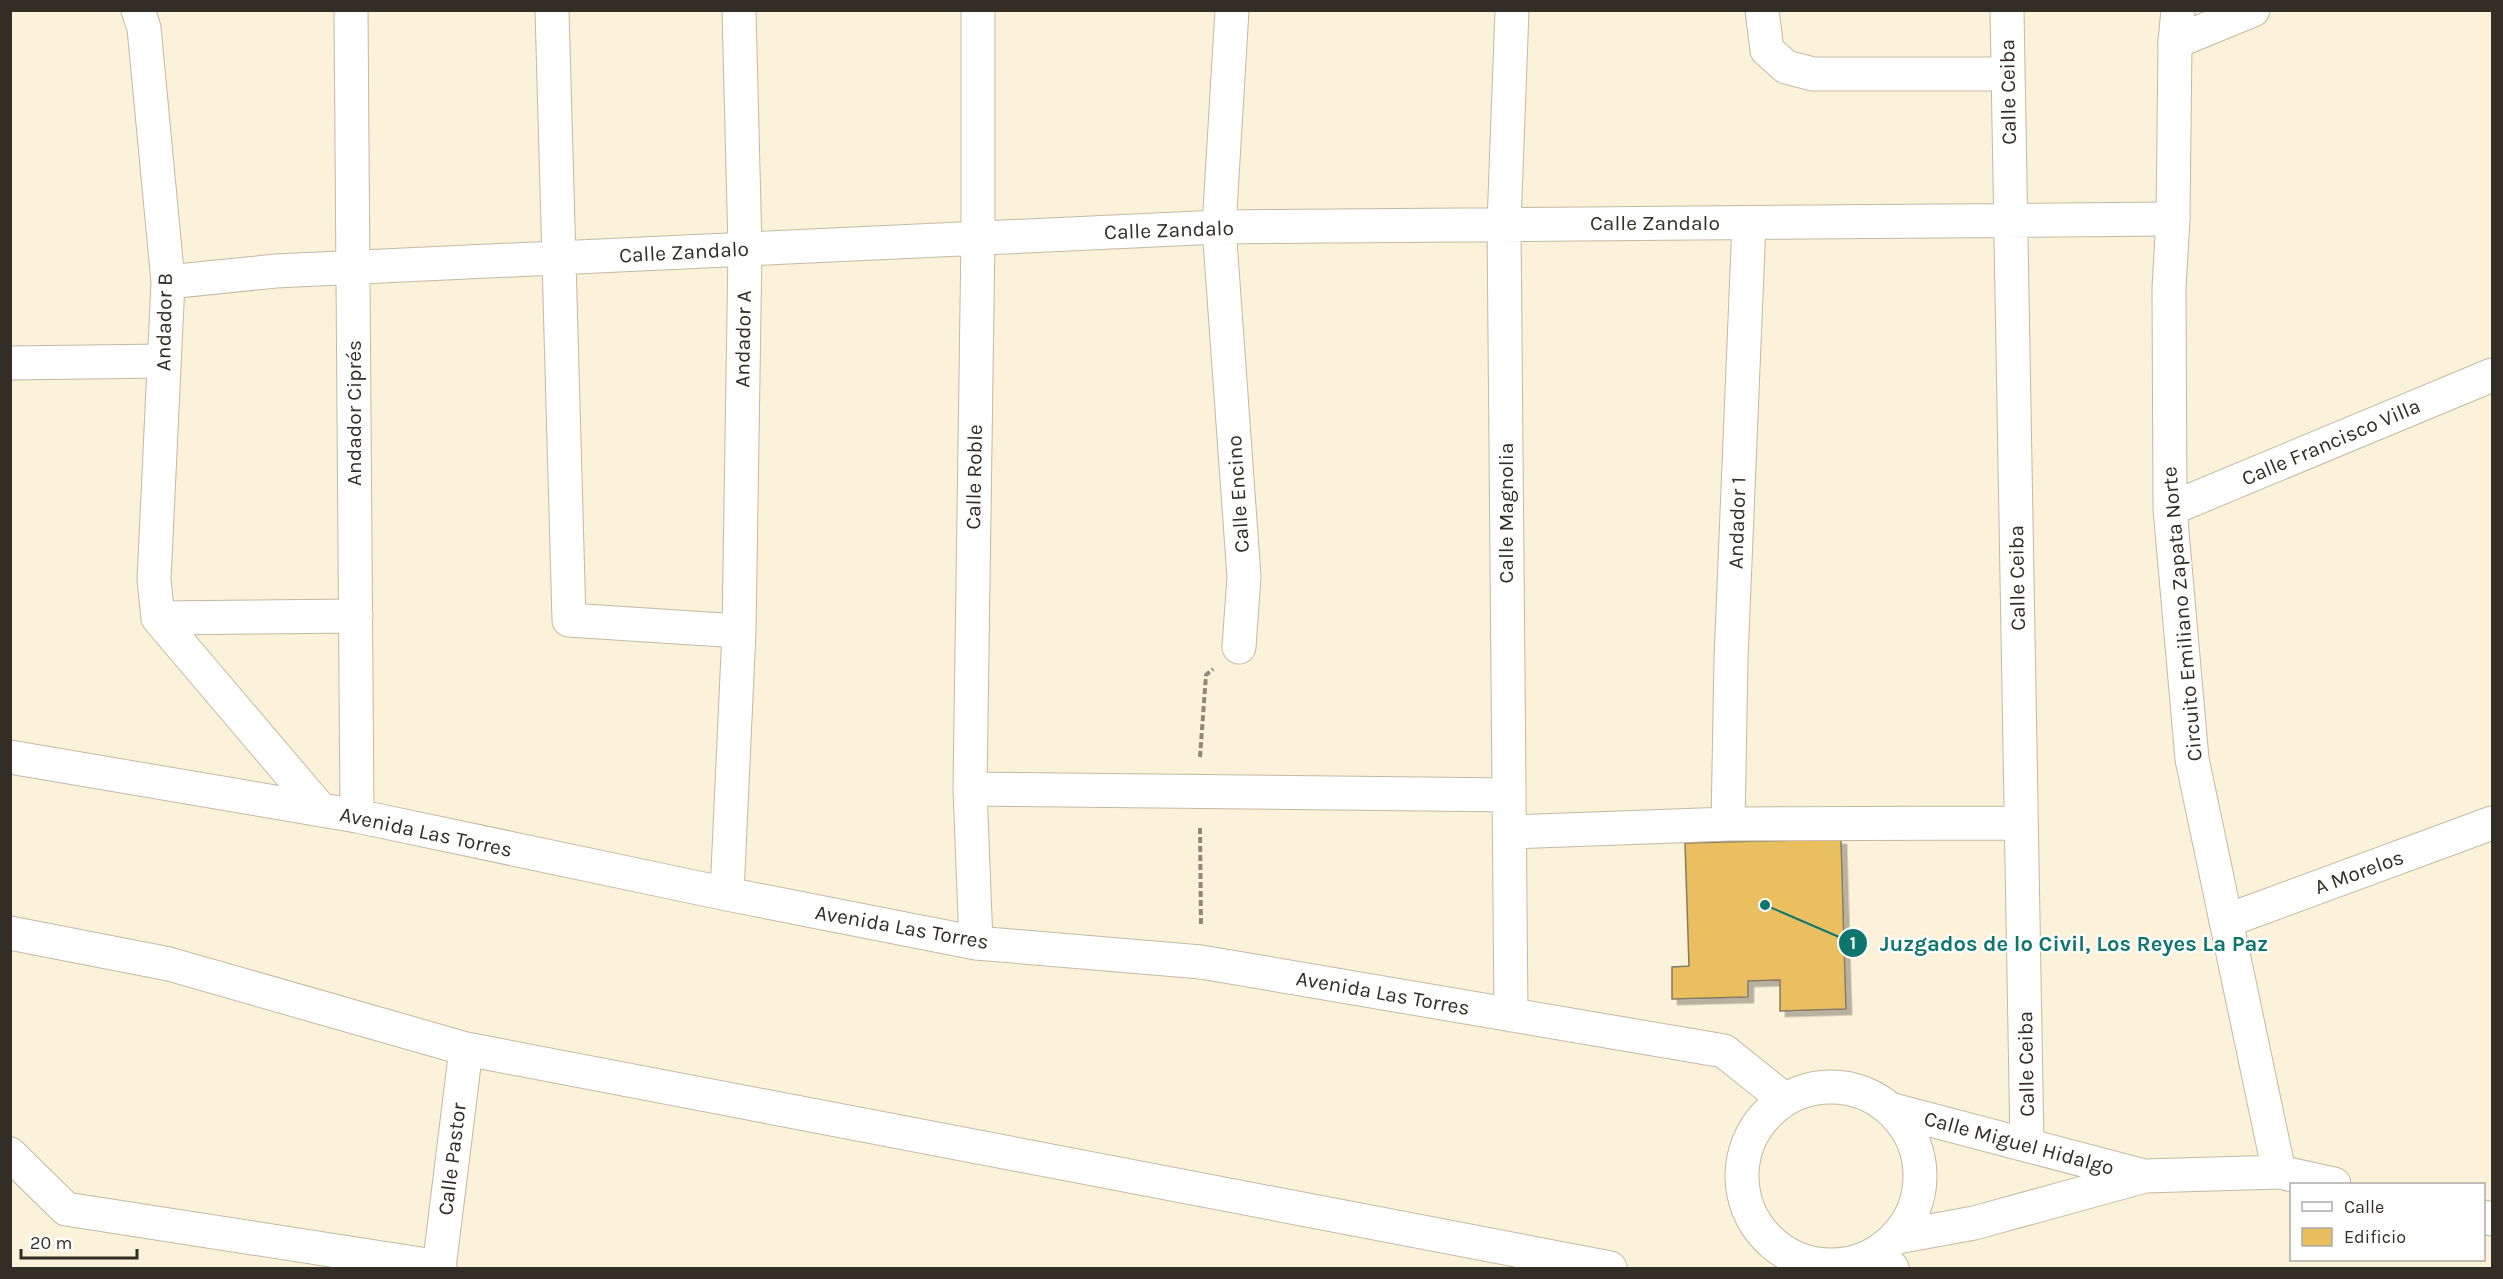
<svg xmlns="http://www.w3.org/2000/svg" width="2503" height="1279" font-family="Karla,sans-serif">
<defs>
<filter id="shadow"><feDropShadow dx="5.5" dy="5.5" stdDeviation="0" flood-color="#0004"/></filter>
</defs>
<rect width="100%" height="100%" fill="#fcf1d9"/>
<path fill="#e9bf5e" stroke="#847a66" stroke-width="1.5" filter="url(#shadow)" d="M1841,839L1846,1009L1780,1011V980L1748,981V997L1672,999V967L1689,966L1685,843Z"/>
<g fill="none" stroke-linecap="round" stroke-linejoin="round">
<defs>
<path id="street" d="M138,10L144,28L168,282L154,580L158,618
M351,10L357,816
M552,10L569,620L739,631
M1232,10L1219,227L1244,577L1239,647
M1762,10L1767,50L1786,67L1813,74H2008
M2007,10L2027,1145
M2175,42L2253,10
M168,282L276,271L1219,227L2173,219
M10,363L164,361
M158,618L321,810
M158,618L356,616
M10,757L357,816L727,894L976,943L1201,962L1724,1051L1784,1099
M970,789L1509,795
M1728,824L1731,659L1749,223
M1510,832L1728,824L2021,823
M727,894L739,631L745,249L739,10
M2226,921L2492,823
M10,933L169,964L466,1049L1610,1268
M976,943L970,789L978,238V10
M1511,1015L1504,224L1512,10
M10,1154L66,1209L440,1267
M2279,1172L2334,1184
M2484,1217L2492,1219
M1859,1261L1892,1268
M439,1268L466,1049"/>
<path id="secondary" d="M2170,509L2492,375
M1742 1176a89 89 0 1 1 178 0a89 89 0 1 1-178 0Z
M1893,1110L2144,1176
M1897,1237L1974,1223L2145,1176L2279,1172L2192,759L2170,509L2169,288L2173,219L2175,42L2178,10"/>
</defs>
<use href="#street" stroke="#c4b9a3" stroke-width="35"/>
<use href="#secondary" stroke="#c4b9a3" stroke-width="35"/>
<path stroke="#8f8878" stroke-width="4" stroke-dasharray="6 3" stroke-linecap="butt" d="M1200,757L1206,675L1213,669
M1200,828L1201,925"/>
<use href="#street" stroke="#fff" stroke-width="33"/>
<use href="#secondary" stroke="#fff" stroke-width="33"/>
</g>
<g text-anchor="middle" stroke-width="4.5" stroke-linejoin="round" paint-order="stroke">
<g font-size="21" fill="#322e25" stroke="#fff">
<text transform="translate(2008 92) rotate(-91)" y="7">Calle Ceiba</text>
<text x="1655" y="230">Calle Zandalo</text>
<text transform="translate(1169 230) rotate(-2)" y="7">Calle Zandalo</text>
<text transform="translate(684 252) rotate(-3)" y="7">Calle Zandalo</text>
<text transform="translate(164 322) rotate(-89)" y="7">Andador B</text>
<text transform="translate(743 339) rotate(-89)" y="7">Andador A</text>
<text transform="translate(354 413) rotate(-90)" y="7">Andador Ciprés</text>
<text transform="translate(2331 442) rotate(-23)" y="7">Calle Francisco Villa</text>
<text transform="translate(974 477) rotate(-89)" y="7">Calle Roble</text>
<text transform="translate(1238 494) rotate(-94)" y="7">Calle Encino</text>
<text transform="translate(1506 513) rotate(-90)" y="7">Calle Magnolia</text>
<text transform="translate(1737 523) rotate(-88)" y="7">Andador 1</text>
<text transform="translate(2017 578) rotate(-91)" y="7">Calle Ceiba</text>
<text transform="translate(2182 614) rotate(-95)" y="7">Circuito Emiliano Zapata Norte</text>
<text transform="translate(426 832) rotate(12)" y="7">Avenida Las Torres</text>
<text transform="translate(2359 872) rotate(-20)" y="7">A Morelos</text>
<text transform="translate(902 927) rotate(10)" y="7">Avenida Las Torres</text>
<text transform="translate(1383 993) rotate(10)" y="7">Avenida Las Torres</text>
<text transform="translate(2026 1064) rotate(-91)" y="7">Calle Ceiba</text>
<text transform="translate(2019 1143) rotate(15)" y="7">Calle Miguel Hidalgo</text>
<text transform="translate(452 1159) rotate(-83)" y="7">Calle Pastor</text>
</g>
</g>
<path fill="none" stroke="#0f766e" stroke-width="2" d="M1765 905L1853 943"/>
<g fill="#0f766e" stroke="#fff" stroke-width="2">
<circle cx="1765" cy="905" r="6"/>
<circle cx="1853" cy="943" r="15"/>
</g>
<g font-size="18" text-anchor="middle" font-weight="bold" fill="#fff">
<text x="1853" y="949">1</text>
</g>
<g font-size="22" text-anchor="middle" font-weight="bold" fill="#0f766e" stroke="#fff" stroke-width="4.5" stroke-linejoin="round" paint-order="stroke">
<text x="2074" y="951">Juzgados de lo Civil, Los Reyes La Paz</text>
</g>
<rect width="2503" height="1279" fill="none" stroke="#322e25" stroke-width="24"/>
<rect x="2290" y="1183" width="195" height="78" fill="#ffffff" stroke="#adaba8" stroke-width="1.5"/>
<rect x="2302" y="1202" width="30" height="9" fill="#ffffff" stroke="#adaba8" stroke-width="1.5"/>
<text x="2344" y="1213" font-size="18" fill="#322e25">Calle</text>
<rect x="2302" y="1228" width="30" height="18" fill="#e9bf5e" stroke="#adaba8" stroke-width="1.5"/>
<text x="2344" y="1243" font-size="18" fill="#322e25">Edificio</text>
<path d="M21 1249v9h116v-9" fill="none" stroke="#322e25" stroke-width="3"/>
<text x="30" y="1249" font-size="18" fill="#322e25" stroke="#ffffff" stroke-width="4.5" paint-order="stroke">20 m</text>
</svg>
